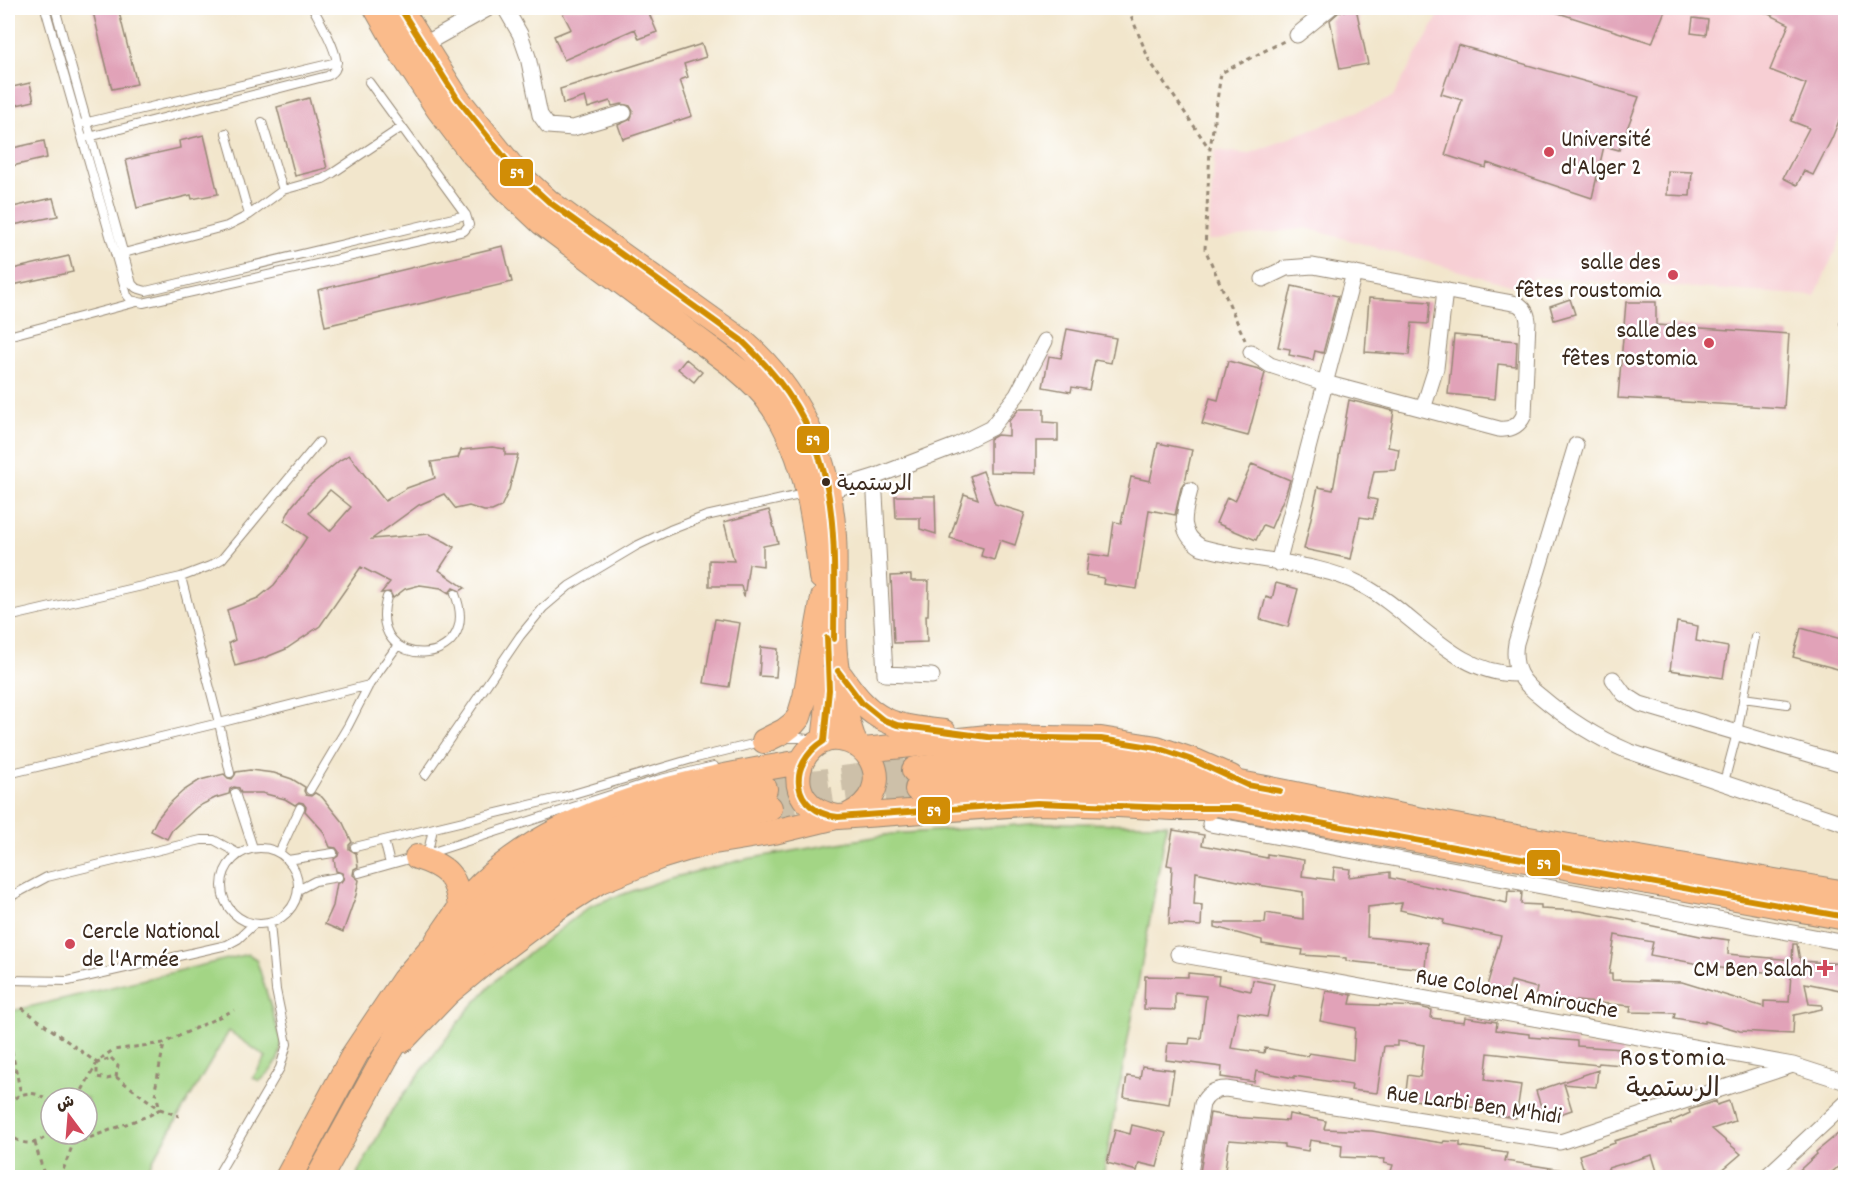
<svg xmlns="http://www.w3.org/2000/svg" width="1853" height="1185" font-family="Dekko,'Playpen Sans Arabic',sans-serif">
<rect width="100%" height="100%" fill="#fff"/>
<filter id="ink" filterUnits="userSpaceOnUse"><feTurbulence type="fractalNoise" baseFrequency=".0167" numOctaves="2"/><feDisplacementMap in="SourceGraphic" scale="12" xChannelSelector="R" yChannelSelector="G"/><feConvolveMatrix kernelMatrix="1 2 1 2 8 2 1 2 1" color-interpolation-filters="sRGB"/></filter>
<filter id="wash" filterUnits="userSpaceOnUse"><feTurbulence type="fractalNoise" baseFrequency=".008" numOctaves="4" result="noise"/><feDisplacementMap in="SourceGraphic" scale="24" xChannelSelector="R" yChannelSelector="G"/><feGaussianBlur stdDeviation="1.35" result="paint"/><feColorMatrix in="noise" values="0 0 0 0 0 0 0 0 0 0 0 0 0 0 0 0 0 1.4 0 .05"/><feComposite in="paint" operator="in"/></filter>
<g filter="url(#wash)">
<rect width="100%" height="100%" fill="#f2e6cc"/>
<path fill="#f7cfd4" d="M1443,8H1845V229L1815,296L1532,277V291L1306,228L1208,241L1215,150L1248,154L1392,98Z"/>
<path fill="#a3d585" stroke="#6f8052" stroke-width="1.5" fill-rule="evenodd" d="M1045,823L1167,824L1103,1177H356L392,1110L468,1010L500,976L552,935L592,905L667,879L746,859L892,834Z
M248,954L256,959L260,971L281,1041C282,1058 273,1070 260,1081L253,1078L266,1057L229,1031L143,1177H8V1012ZM51,1098H87V1134H51Z"/>
<g id="blocks">
<path fill="#e1a2b8" fill-rule="evenodd" d="M92,8H118L137,84L112,89Z
M560,8H644L646,12L648,11L657,32L639,39L635,29L564,60L554,36L571,29Z
M1356,8L1368,64L1340,69L1330,20L1339,12Z
M1549,8H1666L1652,43L1549,10Z
M1756,8H1845V106L1832,138L1813,175L1804,171L1797,185L1783,178L1809,128L1791,121L1806,84L1770,70L1789,24Z
M1693,18L1708,20L1706,35L1691,33Z
M702,44L706,57L684,64L688,77L680,80L692,116L623,139L618,125L631,119L633,111L630,106L622,104L612,106L610,101L588,108L585,97L563,104L560,89Z
M1458,45L1639,97L1619,150L1604,146L1592,198L1487,163L1486,168L1445,155L1462,100L1441,94Z
M30,83L34,101L8,107V88Z
M309,98L327,168L295,176L277,107Z
M204,135L218,194L192,199L191,195L137,208L126,160L180,148L179,141Z
M44,141L47,158L8,167V149Z
M1668,171L1692,172L1690,196L1667,195Z
M53,198L58,216L8,226V208Z
M503,246L512,282L325,326L318,290Z
M69,256L73,272L8,286V270Z
M1292,286L1338,296L1323,353L1315,351L1313,360L1289,355L1290,349L1278,347Z
M1369,298L1430,302L1428,324L1412,323L1409,355L1365,352Z
M1570,299L1575,314L1554,320L1550,306Z
M1626,302H1656V325L1789,334L1784,408L1618,398Z
M1067,329L1116,338L1111,363L1095,360L1089,390L1072,387L1071,392L1043,387L1049,356L1061,358Z
M1454,335L1517,341L1516,366L1498,364L1495,399L1448,394Z
M686,359L702,372L694,382L678,369Z
M1228,361L1259,369L1265,373L1248,436L1202,424L1210,398L1218,400Z
M1349,400L1394,411L1388,447L1399,449L1396,470L1374,471L1368,498L1377,500L1373,519L1360,517L1351,559L1304,549L1318,487L1333,490Z
M1019,409H1044V422L1058,423V441H1036V473L990,472V439L997,435L1009,436V421Z
M1158,443L1192,450L1185,482L1181,488L1175,515L1149,510L1137,589L1103,584L1104,578L1086,575L1089,554L1109,557L1114,522L1121,523L1131,477L1150,481Z
M492,447L505,449V455H518L509,490L501,507L492,511H484L469,506L456,509L444,494L419,505L372,539L429,534L446,542L454,547L439,570L465,588L460,591L453,588L449,593L441,588L420,585L405,589L393,598L390,592L381,593L390,582L361,567L320,626L286,649L264,658L235,666L229,643L235,640L227,610L258,598L274,585L285,571L307,537L284,521L292,506L309,486L340,460L349,455L385,501L407,488L435,478L431,462L458,458L461,450ZM330,490L351,507L330,531L309,513Z
M1252,464L1290,480L1286,493L1271,528L1263,525L1256,540L1216,523L1227,497L1235,501Z
M983,471L995,504L1025,513L1015,545L1000,540L994,560L981,556L983,548L950,538L964,494L978,499L970,476Z
M895,496H935L936,534L920,529V518H896Z
M769,510L778,543L763,546V566L749,564L744,597L741,586H709V560L734,561L724,522Z
M911,575V581H929L928,615H926L927,642L894,643L891,576Z
M1276,583L1298,589L1288,627L1260,619L1266,597L1272,599Z
M715,619L740,623L729,687L704,683Z
M1677,622L1698,626L1696,641L1728,647L1723,678L1670,670Z
M1801,628L1845,640V671L1793,657Z
M761,647L778,649L776,677L759,676Z
M250,770L274,773L292,779L305,787L304,791L306,795L311,796L315,793L322,797L343,823L352,842L349,845V849L356,853L358,867L354,869L353,875L359,880L356,895L343,932L325,924L333,906L337,883L341,882L344,878L342,873L336,871L334,859L338,856L339,852L336,848L330,847L323,831L305,811L306,807L303,803L299,802L295,805L285,799L262,793H241L239,788L234,787L230,789L229,794L215,798L197,807L172,830L167,839L151,831L157,819L169,804L183,791L200,780L224,774L228,778L232,779L235,775L236,772Z
M1173,830L1204,835L1202,845L1267,858V854L1304,860L1302,876L1333,880L1334,867L1350,869L1349,877L1390,872V878L1507,903L1508,891L1522,892L1521,904L1541,905V909L1580,911L1634,921V922L1700,936L1729,940L1728,954L1792,960L1793,944H1797L1800,961L1845,964V991L1805,983L1809,1004L1822,1005V1009L1794,1015L1793,1034L1740,1031L1705,1021V1023L1674,1018L1675,1013L1630,1012L1631,1006L1566,1000V1002L1535,997L1537,988L1511,981L1508,992L1487,986L1501,936L1443,924L1444,920L1400,910L1402,903L1368,907L1367,937L1427,943L1425,969L1346,961V958L1302,955L1303,950L1262,944V940L1215,927V923H1265L1266,913L1303,919V892L1252,884L1196,872L1194,904L1202,905L1201,926L1169,924L1172,866L1167,865ZM1615,935L1653,942L1650,955L1726,969L1791,974L1789,1002L1764,1001V1007L1682,982L1612,980V974H1609Z
M1188,973L1219,976L1218,984L1251,991L1253,980L1274,984L1267,1017L1238,1012L1231,1048L1264,1053L1265,1048L1308,1056L1309,1053L1353,1060L1355,1028L1320,1021L1326,991L1352,995L1350,1004L1419,1007L1432,1010L1431,1018L1464,1022L1465,1017L1497,1022L1496,1030L1529,1034V1037L1577,1041V1046L1623,1049L1622,1065L1599,1063L1598,1065L1488,1053L1485,1080L1521,1085L1516,1118L1486,1114L1487,1109L1405,1099L1408,1075L1420,1077L1424,1045L1397,1041V1046H1384L1377,1093L1351,1090L1352,1085L1294,1076V1078L1256,1071L1254,1082L1221,1077L1222,1067L1166,1060L1168,1043L1189,1044L1190,1038L1201,1039L1206,996L1175,993V1010L1144,1009L1145,976L1188,977Z
M1142,1066L1174,1070L1169,1104L1124,1097L1127,1076L1140,1078Z
M1598,1070L1596,1087L1564,1084L1572,1110L1545,1119L1536,1091Z
M1716,1101L1717,1105L1729,1101L1735,1121L1712,1129L1741,1154L1713,1178H1659L1652,1155L1608,1168V1170L1586,1177L1579,1155L1615,1143L1614,1141L1671,1124L1670,1122L1690,1113L1689,1110Z
M1210,1113L1232,1117L1288,1121L1289,1114L1326,1121L1324,1129L1372,1131L1430,1141L1443,1143L1444,1141L1460,1142V1146L1507,1153L1505,1161L1563,1170L1562,1178H1389L1393,1165L1384,1163L1385,1159L1341,1157L1342,1145L1310,1140L1308,1151L1284,1147V1144L1229,1140L1224,1178H1199Z
M1132,1125L1166,1133L1157,1167L1139,1163L1137,1171L1107,1163L1115,1130L1130,1134Z
M1845,1128V1161L1825,1178H1791L1817,1154L1816,1152Z"/>
</g>
</g>
<g filter="url(#ink)">
<use href="#blocks" fill-opacity="0" stroke="#968875" stroke-width="1.5"/>
<g fill="none" stroke-linecap="round" stroke-linejoin="round">
<path stroke="#cdc0a9" stroke-width="26" stroke-dasharray="26 13" stroke-linecap="butt" d="M764,789L915,770
M769,808L918,789"/>
<defs>
<path id="service" d="M45,8L127,295L131,300L143,303L464,231L469,225L466,215L369,82
M55,8L132,284L136,288L146,291L466,215
M262,122L283,190
M84,123L337,62
M226,133L249,215
M89,137L327,76C330,75 333,73 335,70C343,58 319,20 313,8
M120,254L227,226L249,215L283,190L323,179L333,173L402,127
M1844,323L1846,322
M8,336L137,302
M181,577L219,723L230,773
M387,597C364,674 485,669 455,594
M8,617L181,577L210,566L222,559L319,442
M1743,698L1787,704
M785,738H800L814,740
M8,774L219,723L369,685
M425,775L520,636L543,608L569,586L636,546L670,530L706,516L804,494
M1724,782L1737,733L1755,637
M310,790L348,726L369,685L398,645
M235,793L253,848
M384,840L390,864
M355,847L563,797L692,759L761,742
M222 886a38 38 0 1 1 76 0a38 38 0 1 1-76 0Z
M279,853L300,808
M427,854L657,780L714,766
M429,857V847L433,829
M288,860L333,853
M359,873L416,857
M298,890L315,881L338,877
M8,898L47,877L201,840H214L239,854
M8,980L68,981L227,945L238,939L254,924
M216,1178L280,1068L287,1044L276,990L270,923"/>
<path id="minor" d="M505,8L520,34L528,57L540,115L548,126L573,128L624,113
M1297,35L1330,8
M423,45L489,8
M1251,352L1270,365L1325,383L1499,429C1511,430 1519,426 1524,415L1528,321C1527,313 1525,309 1518,304L1313,266L1286,268L1263,279
M1423,409L1436,368L1445,290
M1576,445L1516,643C1514,654 1515,665 1520,675C1525,684 1532,690 1540,696C1567,719 1595,737 1628,751L1846,824
M874,477L885,674L932,676
M1190,490C1184,514 1177,532 1201,547C1252,562 1317,561 1362,585C1415,613 1455,676 1519,674
M828,491L874,477L955,446L991,428L1017,395L1045,341
M1278,563L1354,273
M1613,679L1624,694L1640,704L1846,765
M1210,824L1846,943
M1178,954L1793,1065L1846,1082
M1189,1178L1202,1104C1207,1094 1215,1089 1226,1089L1560,1142L1793,1065
M1765,1178L1846,1103"/>
<path id="primary" d="M376,8L402,54L438,109L469,150L506,189L542,223L727,361C740,371 753,382 764,395C805,445 814,515 821,577
M400,8L457,98L517,173L549,202L583,227L741,340C801,391 829,458 834,536C836,569 833,603 834,637C835,673 843,709 855,744
M841,676C873,723 890,726 944,732
M764,741L784,731L793,724L799,717L805,697L823,598
M824,741L827,715L829,678
M864,750L988,737L1101,739L1157,748L1195,761L1231,777
M849,815C871,804 884,782 870,758C865,750 857,744 848,741C799,724 771,807 838,817L1037,803L1118,805L1173,808H1208
M417,857C445,866 457,875 460,907
M437,941C451,921 463,901 481,884C563,805 693,780 801,762
M403,1040L448,993L488,960L556,909L600,881L660,857L686,849L714,842L774,832L836,817"/>
<path id="trunk" d="M915,770C940,766 965,763 990,761C1142,753 1291,797 1439,824C1574,849 1710,871 1846,894
M918,789L990,784L1088,785L1162,793L1846,917
M288,1178L355,1054L404,981L430,951L465,923L516,882L579,845L615,829L667,810L706,800L764,789
M319,1178L385,1058L422,997L442,975L497,924L526,902L561,880L627,847L719,817L769,808"/>
</defs>
<use href="#service" stroke="#968875" stroke-width="10"/>
<use href="#minor" stroke="#968875" stroke-width="17"/>
<use href="#primary" stroke="#968875" stroke-width="26"/>
<use href="#trunk" stroke="#968875" stroke-width="28"/>
<path stroke="#968875" stroke-width="3" stroke-dasharray="4.5 4.5" stroke-linecap="butt" d="M1128,8L1149,60L1209,148
M1245,340L1205,249L1210,149L1221,73L1284,41
M22,1008L97,1063
M8,1033L21,1094
M111,1058L118,1065L116,1077L107,1079L97,1077V1063Z
M116,1077L160,1109L179,1116
M78,1098L97,1063L103,1057L113,1050L164,1043L234,1010
M8,1104C21,1090 40,1089 51,1106
M8,1133C21,1147 40,1147 51,1130
M35,1143L45,1178
M73,1144L150,1115L160,1109L155,1090L164,1044
M60,1178L73,1144L71,1134"/>
<use href="#service" stroke="#fff" stroke-width="8"/>
<use href="#minor" stroke="#fff" stroke-width="15"/>
<use href="#primary" stroke="#fabb8b" stroke-width="24"/>
<use href="#trunk" stroke="#fabb8b" stroke-width="26"/>
<defs>
<path id="bus-1" d="M400,8L457,98L517,173L549,202L741,340C840,433 835,513 834,639
M827,638L829,690L824,741C786,765 791,811 838,817L1037,803L1173,808H1236L1846,917
M838,671L862,703L882,719L897,725L988,737L1101,739L1157,748L1195,761L1247,785L1280,791"/>
</defs>
<use href="#bus-1" stroke="#fff" stroke-width="10"/>
<use href="#bus-1" stroke="#d18d06" stroke-width="6"/>
</g>
</g>
<g fill="#d1495b" stroke="#fff" stroke-width="2">
<circle cx="1549" cy="152" r="6"/>
<circle cx="1673" cy="275" r="6"/>
<circle cx="1709" cy="343" r="6"/>
<circle cx="70" cy="944" r="6"/>
<path d="M1822 959h6v6h6v6h-6v6h-6v-6h-6v-6h6z"/>
</g>
<circle fill="#3b2a1e" stroke="#fff" stroke-width="2" cx="826" cy="482" r="5"/>
<g text-anchor="middle" stroke-width="5" stroke-linejoin="round" paint-order="stroke">
<g font-size="22" fill="#3b2a1e" stroke="#fff" text-anchor="start">
<text x="837" y="490">الرستمية</text>
</g>
<g font-size="24" fill="#3b2a1e" stroke="#fff" text-anchor="end">
<text x="1561" y="146" text-anchor="start">Université<tspan x="1561" dy="28">d'Alger 2</tspan></text>
<text x="1661" y="269">salle des<tspan x="1661" dy="28">fêtes roustomia</tspan></text>
<text x="1697" y="337">salle des<tspan x="1697" dy="28">fêtes rostomia</tspan></text>
<text x="82" y="938" text-anchor="start">Cercle National<tspan x="82" dy="28">de l'Armée</tspan></text>
<text x="1813" y="976">CM Ben Salah</text>
</g>
<g font-size="24" fill="#3b2a1e" stroke="#fff">
<text transform="translate(1517 992) rotate(10)" y="8">Rue Colonel Amirouche</text>
<text transform="translate(1474 1103) rotate(8)" y="8">Rue Larbi Ben M'hidi</text>
</g>
<g font-size="27" letter-spacing="1.5" fill="#3b2a1e" stroke="#fff">
<text x="1673" y="1065">Rostomia<tspan x="1673" dy="31">الرستمية</tspan></text>
</g>
</g>
<g stroke="#fff" stroke-width="2">
<rect x="499" y="158" width="35" height="29" rx="6" fill="#d18d06"/>
<rect x="796" y="425" width="34" height="29" rx="6" fill="#d18d06"/>
<rect x="917" y="796" width="34" height="29" rx="6" fill="#d18d06"/>
<rect x="1526" y="849" width="35" height="28" rx="6" fill="#d18d06"/>
</g>
<g font-size="16" text-anchor="middle" font-weight="bold" fill="#fff">
<text x="517" y="178">59</text>
<text x="813" y="445">59</text>
<text x="934" y="816">59</text>
<text x="1544" y="869">59</text>
</g>
<rect width="1853" height="1185" fill="none" stroke="#fff" stroke-width="30"/>
<g transform="translate(69 1116) rotate(344)"><circle r="28" fill="#ffffff" stroke="#b1aaa5" stroke-width="1.5"/>
<path d="M0-4.5L10 22L0 15L-10 22Z" fill="#d1495b"/>
<text y="-9" font-size="16" font-weight="bold" text-anchor="middle" fill="#3b2a1e">ش</text>
</g>
</svg>
